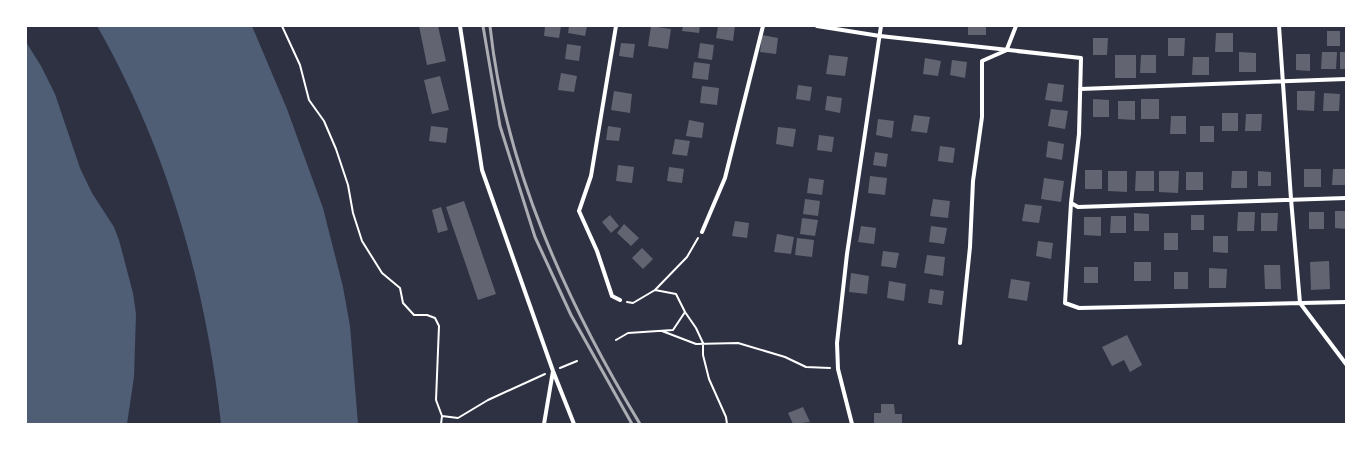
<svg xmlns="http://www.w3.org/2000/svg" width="1372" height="450" font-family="Raleway,sans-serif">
<rect width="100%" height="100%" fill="#2d3142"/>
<path fill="#4f5d75" d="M97,26H252L287,109L323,208L343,287L350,326L358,424H221C206,285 167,148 97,26Z
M26,42L41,66L55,94L80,168L92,193L114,227L119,240L133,293L136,314L134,377L127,424H26Z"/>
<path fill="#626471" d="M419,26H438L446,61L427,65Z
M545,26H561L559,38L544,36Z
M569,26H587L585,36L568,33Z
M651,26L671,29L668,49L648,46Z
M683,26H700L699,33L682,31Z
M718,26H735L733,41L716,38Z
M968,26H986V35H968Z
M1327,31H1340V46H1327Z
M1216,33H1233V52H1215Z
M762,35L778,38L776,54L760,52Z
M1093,38H1108L1107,55H1093Z
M1168,38H1185L1184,56H1168Z
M621,43L635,44L633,58L619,56Z
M700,43L714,45L712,60L698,58Z
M567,44L581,46L579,61L565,59Z
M1239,52L1256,53V72H1239Z
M1322,52H1337L1336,69H1321Z
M1340,52H1346V69H1340Z
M1296,54H1310V71L1296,70Z
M829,55L848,57L845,76L826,74Z
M1115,55H1136V78H1115Z
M1141,55H1156V73H1140Z
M1193,57H1209V75H1192Z
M925,58L941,61L938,76L923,74Z
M952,60L967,62L965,78L950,75Z
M694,62L710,64L708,80L692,78Z
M561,73L577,76L574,92L558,90Z
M440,76L449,110L432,114L424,80Z
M1048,83L1064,85L1062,102L1045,100Z
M798,85L812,87L810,101L796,99Z
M702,86L719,88L717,105L700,103Z
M614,91L632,94L630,113L611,110Z
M1297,91H1315L1314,111L1297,110Z
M1324,93L1340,94L1339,111H1323Z
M827,96L842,98L840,113L825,110Z
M1093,99L1109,100V117H1093Z
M1141,99H1159V119H1141Z
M1118,101H1135V120L1118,119Z
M1051,109L1068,111L1065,129L1048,126Z
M1222,113H1238V131H1222Z
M1246,114H1262L1261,131H1245Z
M914,115L930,117L927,133L911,131Z
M1171,116H1186V134H1170Z
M878,119L894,121L892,138L876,135Z
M689,120L704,123L702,138L686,136Z
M431,126L448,128L446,143L429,141Z
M608,126L621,128L619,141L606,140Z
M1200,126H1214V142H1200Z
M778,127L796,129L793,147L776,144Z
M819,135L834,137L832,152L817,150Z
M675,139L690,141L687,156L672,154Z
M1048,141L1064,144L1062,160L1046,157Z
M940,146L955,148L953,163L938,161Z
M875,152L888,154L886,167L873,165Z
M618,165L634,167L632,183L616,181Z
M669,167L684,169L682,183L667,181Z
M1304,169H1321V187H1304Z
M1333,169H1346V185H1332Z
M1085,170H1102V189H1085Z
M1108,171H1127V192L1108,191Z
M1136,171H1154V191H1135Z
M1159,171H1179L1178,193L1159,192Z
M1232,171H1247V188H1231Z
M1258,171L1271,172V186H1258Z
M1186,172H1203V190H1186Z
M870,176L887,178L885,195L868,193Z
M809,178L824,180L822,195L807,193Z
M1044,178L1064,181L1061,202L1041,199Z
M805,199L820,201L818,216L803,214Z
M933,199L950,201L948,218L930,216Z
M464,201L496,294L478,300L446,207Z
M1025,204L1042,206L1039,223L1022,221Z
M441,207L448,230L438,233L432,210Z
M1335,211H1346V229L1335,228Z
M1238,212H1255L1254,231H1237Z
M1309,212H1324V229H1309Z
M1134,213L1149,214V231H1134Z
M1261,213H1278L1277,231H1261Z
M610,215L619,226L611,233L602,222Z
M1191,215H1204V230H1191Z
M1111,216H1126V233H1110Z
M1084,217H1101V236L1084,235Z
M802,218L818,220L815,236L800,234Z
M735,221L749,223L747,238L732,236Z
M624,224L639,238L631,246L617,233Z
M861,226L876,228L874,244L858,242Z
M931,226L947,228L944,244L929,242Z
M1164,233H1178V250H1164Z
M777,234L794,237L791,254L774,252Z
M1213,236H1228V253L1213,252Z
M797,238L814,240L812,257L795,255Z
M1038,241L1053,243L1051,259L1036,256Z
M642,248L653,259L643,269L632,258Z
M883,251L899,253L896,268L881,266Z
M927,255L945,257L943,276L924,273Z
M1329,261L1330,289L1311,290L1310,262Z
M1134,262H1151V281H1134Z
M1264,265H1280L1281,289H1265Z
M1084,267H1098V283H1084Z
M1209,268L1227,269L1226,288H1209Z
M1174,272H1188V289H1174Z
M851,273L869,276L867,294L849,292Z
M1011,279L1030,282L1027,301L1008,298Z
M889,281L906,284L904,301L887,298Z
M930,289L944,291L942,305L928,303Z
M1127,335L1142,365L1130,372L1124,360L1112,366L1102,347Z
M881,404H894L895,414H902V424H874V413H881Z
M803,407L810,422L793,424L788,413Z"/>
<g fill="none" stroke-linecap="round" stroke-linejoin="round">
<path stroke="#fff" stroke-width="2" d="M282,26L300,65L309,100L324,121L336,149L348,185L353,213L362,241L382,273L400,288L403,303L414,315H427L435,318L439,326L436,400L442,416L458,418L488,400L545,374
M655,290L687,257L698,238
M685,312L696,328L703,343V355L709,379L726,417L727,424
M662,331L696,344L738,343L785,357L806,367L830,368
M616,340L628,333L673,330L685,312L676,294L655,290L633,303L627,302
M560,368L577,361
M441,424L442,416"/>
<path stroke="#fff" stroke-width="4" d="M460,26L482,170L553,371L574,424
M616,26L591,176L579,211L597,251L612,296L620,300
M817,26L880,36L1081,58L1079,134L1071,203L1065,303L1079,308L1346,302
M1279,26L1291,199L1300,303L1346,364
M1007,49L1016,26
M1080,89L1346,79
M1071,203L1078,207L1346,198
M702,232L725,178L763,26
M960,343L970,247L973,181L982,117V61L1007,50
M544,424L553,371
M852,424L838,369L837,343L847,254L881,26"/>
<path stroke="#abadb3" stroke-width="3" d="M483,26L500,126L535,237L571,315L632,424
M490,26C505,168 567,303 640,424"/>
</g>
<rect width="1372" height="450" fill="none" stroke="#ffffff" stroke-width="54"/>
</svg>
